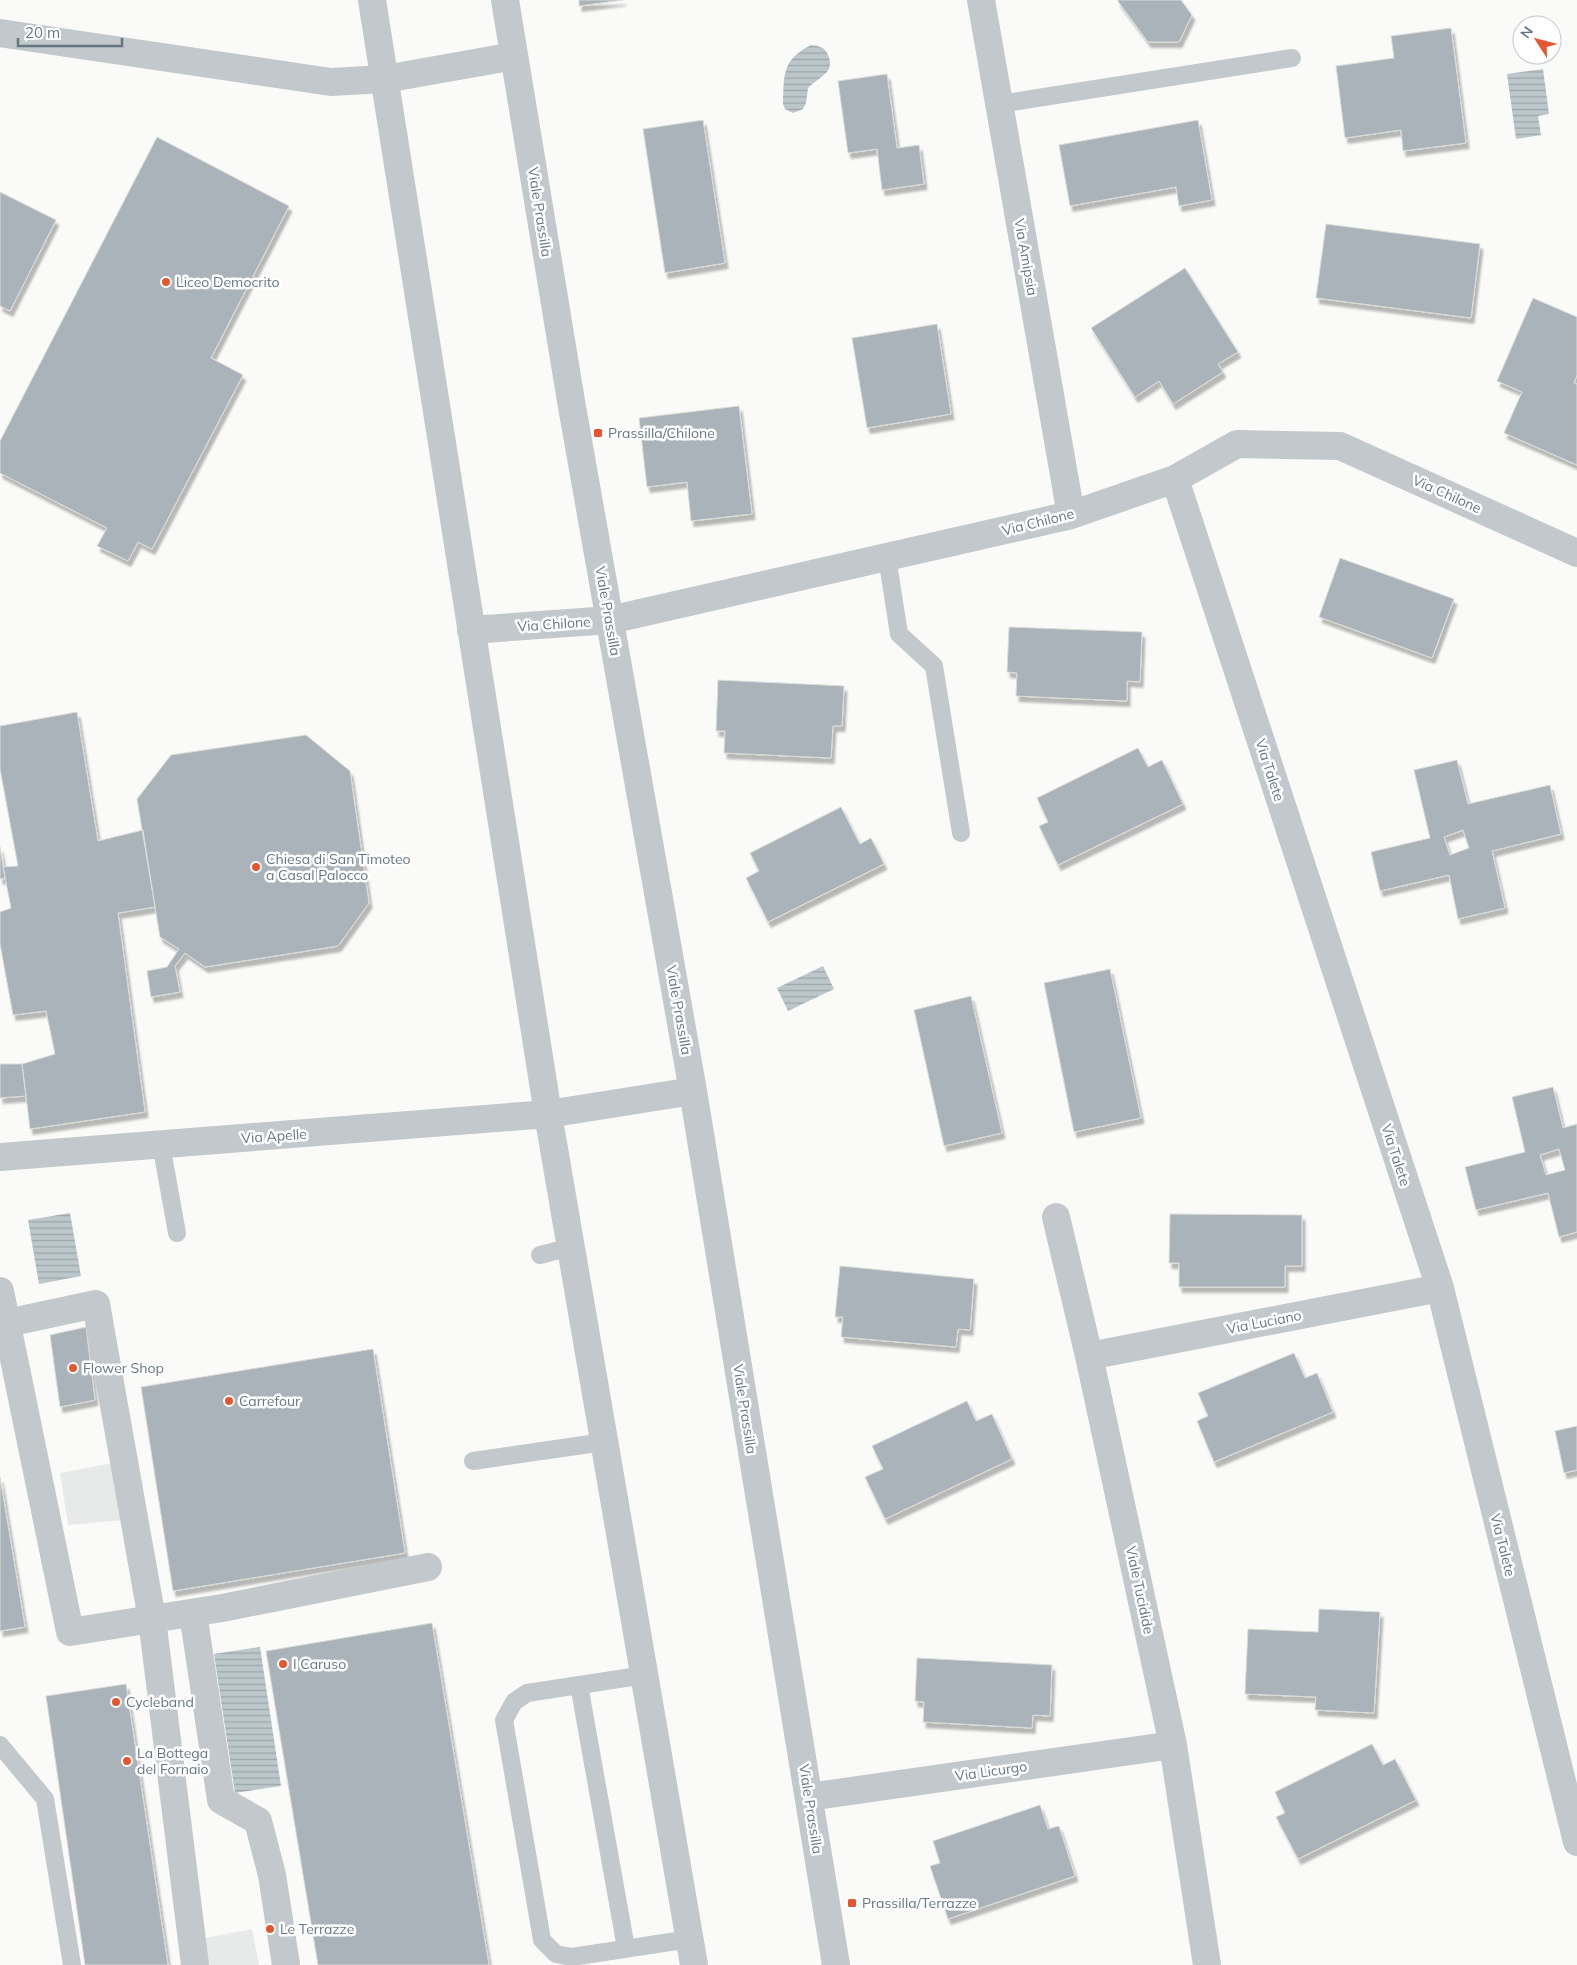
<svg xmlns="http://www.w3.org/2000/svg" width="1577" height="1965" font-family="Mulish,sans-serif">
<defs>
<pattern id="water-rules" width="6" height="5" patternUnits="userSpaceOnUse" patternTransform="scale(1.25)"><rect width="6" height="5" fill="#bbc7cb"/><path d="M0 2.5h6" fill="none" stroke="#9ca6aa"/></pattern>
<filter id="shadow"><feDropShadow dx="3" dy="5.5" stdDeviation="1" flood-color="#0004"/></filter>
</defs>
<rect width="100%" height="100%" fill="#fafaf8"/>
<path fill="#e8e9e9" d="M118,1462L126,1520L68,1525L60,1473Z
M252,1929L259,1965H203L200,1939Z"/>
<path fill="url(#water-rules)" d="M811,45C819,46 825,47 828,55C836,73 818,77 808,88L806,103L803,109L793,113L785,109L783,104C784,74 782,60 811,45Z
M1543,69L1549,114L1538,116L1541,135L1516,139L1507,74Z
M823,966L834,989L788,1011L777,988Z
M70,1213L81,1276L39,1284L28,1220Z
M260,1647L281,1786L235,1793L214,1654Z"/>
<path fill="#aab3b9" stroke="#dcdcda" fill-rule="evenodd" filter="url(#shadow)" d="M579,0H623L579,6Z
M1117,0H1181L1192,15L1179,42H1148Z
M1451,28L1466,143L1403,151L1401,130L1345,138L1336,66L1394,58L1391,36Z
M887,74L897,148L919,145L924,184L882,190L877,149L848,153L838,81Z
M703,120L725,263L665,273L643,129Z
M1198,120L1212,200L1179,206L1176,187L1070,206L1059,145Z
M157,137L289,206L211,358L243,375L152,549L138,542L128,561L97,546L107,528L0,473V441Z
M0,192L56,220L10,311L0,306Z
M1326,224L1480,244L1471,318L1316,298Z
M1185,268L1238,352L1218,364L1223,372L1173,404L1159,381L1135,397L1091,328Z
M1533,298L1577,317V375L1574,383L1577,384V465L1504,433L1522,392L1497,381Z
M937,324L951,414L867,428L852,338Z
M739,406L752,514L691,521L687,482L647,487L639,418Z
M1340,558L1454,599L1432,658L1319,617Z
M1009,627L1142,632L1140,682L1127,681V701L1016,696L1017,673L1007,672Z
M718,680L844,686L842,726H833L831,758L724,753L725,731H716Z
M77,712L98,841L143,830L155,907L118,913L145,1112L30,1129L22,1064L55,1054L46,1011L13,1015L0,944V912L11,908L3,867L18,866L0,769V726Z
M306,735L350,771L369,903L338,946L205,967L185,953L175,966L180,992L151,997L147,971L167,967L179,949L160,937L137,799L171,755Z
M1138,748L1148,767L1162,760L1183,804L1058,865L1039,826L1048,822L1037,798Z
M1457,760L1468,804L1550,785L1561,834L1492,851L1505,908L1458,919L1449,875L1380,891L1371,852L1430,838L1414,770ZM1463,830L1469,848L1450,855L1444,837Z
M841,807L860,844L871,838L884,864L768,922L746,878L759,871L750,853Z
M0,847L5,878L0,879Z
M1110,969L1141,1118L1074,1132L1044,983Z
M971,996L1002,1133L944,1146L914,1010Z
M0,1064H22L26,1096L0,1098Z
M1553,1087L1563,1128L1577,1124V1232L1559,1237L1548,1193L1476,1210L1465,1167L1525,1152L1512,1097ZM1559,1149L1565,1170L1546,1175L1540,1155Z
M1170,1214L1302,1215V1266H1285V1287H1179V1263H1169Z
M840,1266L974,1279L970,1330L958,1329L956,1347L841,1337L843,1317H835Z
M86,1327L95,1400L60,1407L50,1335Z
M373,1349L405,1553L173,1591L141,1387Z
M1294,1353L1305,1378L1317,1373L1333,1412L1214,1462L1197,1421L1208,1416L1198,1393Z
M967,1401L976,1421L992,1414L1012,1459L885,1519L865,1477L883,1469L872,1446Z
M1577,1426V1470L1564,1473L1555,1431Z
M0,1477L25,1627L0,1631Z
M1319,1609L1380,1612L1374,1713L1315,1710L1316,1697L1245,1694L1248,1629L1318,1632Z
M432,1623L489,1965H318L266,1651Z
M917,1658L1052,1665L1050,1716L1033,1715L1032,1728L923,1722L924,1702L915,1701Z
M126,1684L168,1965H85L46,1696Z
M1372,1744L1383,1765L1395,1759L1416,1800L1298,1859L1276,1817L1285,1813L1275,1792Z
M1040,1805L1048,1829L1059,1826L1075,1876L948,1919L930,1866L940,1863L933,1841Z"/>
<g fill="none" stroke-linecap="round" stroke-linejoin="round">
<path stroke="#c3c8cc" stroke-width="18" d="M999,104L1292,58
M887,557L899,634L934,666L961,833
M161,1144L177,1233
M540,1255L571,1247
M473,1461L604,1442
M645,1675L527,1693L514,1702L504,1720L542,1940L556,1954L572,1957L690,1939
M579,1685L626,1948
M0,1745L45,1799L72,1965"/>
<path stroke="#c3c8cc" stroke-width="28" d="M372,0L548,1114L694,1965
M505,0L571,401L693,1091L836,1965
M981,0L1071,515
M0,33L331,82L385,79L514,56
M1175,479L1440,1288L1577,1842
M471,630L610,620L1071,515L1175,479L1237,444L1340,446L1577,553
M0,1157L548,1114L693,1091
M1056,1217L1089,1356L1173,1745L1207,1965
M0,1291L70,1632L152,1619L96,1304L7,1323
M1089,1356L1440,1288
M193,1613L221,1800L258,1821L272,1875L286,1965
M809,1797L1173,1745
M195,1965L152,1619L222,1608L428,1567"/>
</g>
<g fill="#e4572e" stroke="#fff" stroke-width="2">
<circle cx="166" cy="282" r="5"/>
<rect x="593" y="428" width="10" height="10" rx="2.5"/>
<circle cx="256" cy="867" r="5"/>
<circle cx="73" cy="1368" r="5"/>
<circle cx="229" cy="1401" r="5"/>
<circle cx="283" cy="1664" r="5"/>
<circle cx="116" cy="1702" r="5"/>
<circle cx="127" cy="1761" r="5"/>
<rect x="847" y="1898" width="10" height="10" rx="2.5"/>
<circle cx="270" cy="1929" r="5"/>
</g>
<g text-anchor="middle" stroke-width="5" stroke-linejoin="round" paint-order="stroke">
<g font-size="14" fill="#657683" stroke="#fff">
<text transform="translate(540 212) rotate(81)" y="5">Viale Prassilla</text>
<text transform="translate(1026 257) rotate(80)" y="5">Via Amipsia</text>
<text transform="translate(1447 494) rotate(24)" y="5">Via Chilone</text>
<text transform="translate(1038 522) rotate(-14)" y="5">Via Chilone</text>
<text transform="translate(608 611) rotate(80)" y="5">Viale Prassilla</text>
<text transform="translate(554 624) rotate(-4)" y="5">Via Chilone</text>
<text transform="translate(1270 770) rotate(72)" y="5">Via Talete</text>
<text transform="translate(679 1010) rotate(80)" y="5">Viale Prassilla</text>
<text transform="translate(274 1136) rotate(-4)" y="5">Via Apelle</text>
<text transform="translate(1396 1155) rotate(72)" y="5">Via Talete</text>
<text transform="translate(1264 1322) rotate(-11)" y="5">Via Luciano</text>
<text transform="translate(745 1409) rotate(81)" y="5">Viale Prassilla</text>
<text transform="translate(1503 1545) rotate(76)" y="5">Via Talete</text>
<text transform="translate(1140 1590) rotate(78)" y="5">Viale Tucidide</text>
<text transform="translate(991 1771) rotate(-8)" y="5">Via Licurgo</text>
<text transform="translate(811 1809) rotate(81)" y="5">Viale Prassilla</text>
</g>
<g font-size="14" fill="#657683" stroke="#fff" text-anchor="start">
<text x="176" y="287">Liceo Democrito</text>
<text x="608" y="438">Prassilla/Chilone</text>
<text x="266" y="864">Chiesa di San Timoteo<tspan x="266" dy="16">a Casal Palocco</tspan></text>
<text x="83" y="1373">Flower Shop</text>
<text x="239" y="1406">Carrefour</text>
<text x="293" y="1669">I Caruso</text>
<text x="126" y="1707">Cycleband</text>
<text x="137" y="1758">La Bottega<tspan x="137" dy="16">del Fornaio</tspan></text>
<text x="862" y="1908">Prassilla/Terrazze</text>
<text x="280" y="1934">Le Terrazze</text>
</g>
</g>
<g transform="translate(1537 40) rotate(306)"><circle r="24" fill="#ffffff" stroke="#c1c8cd"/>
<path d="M0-4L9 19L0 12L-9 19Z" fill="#e4572e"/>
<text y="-8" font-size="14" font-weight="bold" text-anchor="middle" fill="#657683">N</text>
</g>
<path d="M18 38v8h104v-8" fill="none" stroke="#657683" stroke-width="2.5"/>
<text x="25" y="38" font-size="15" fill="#657683" stroke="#ffffff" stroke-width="4" paint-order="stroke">20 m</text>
</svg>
